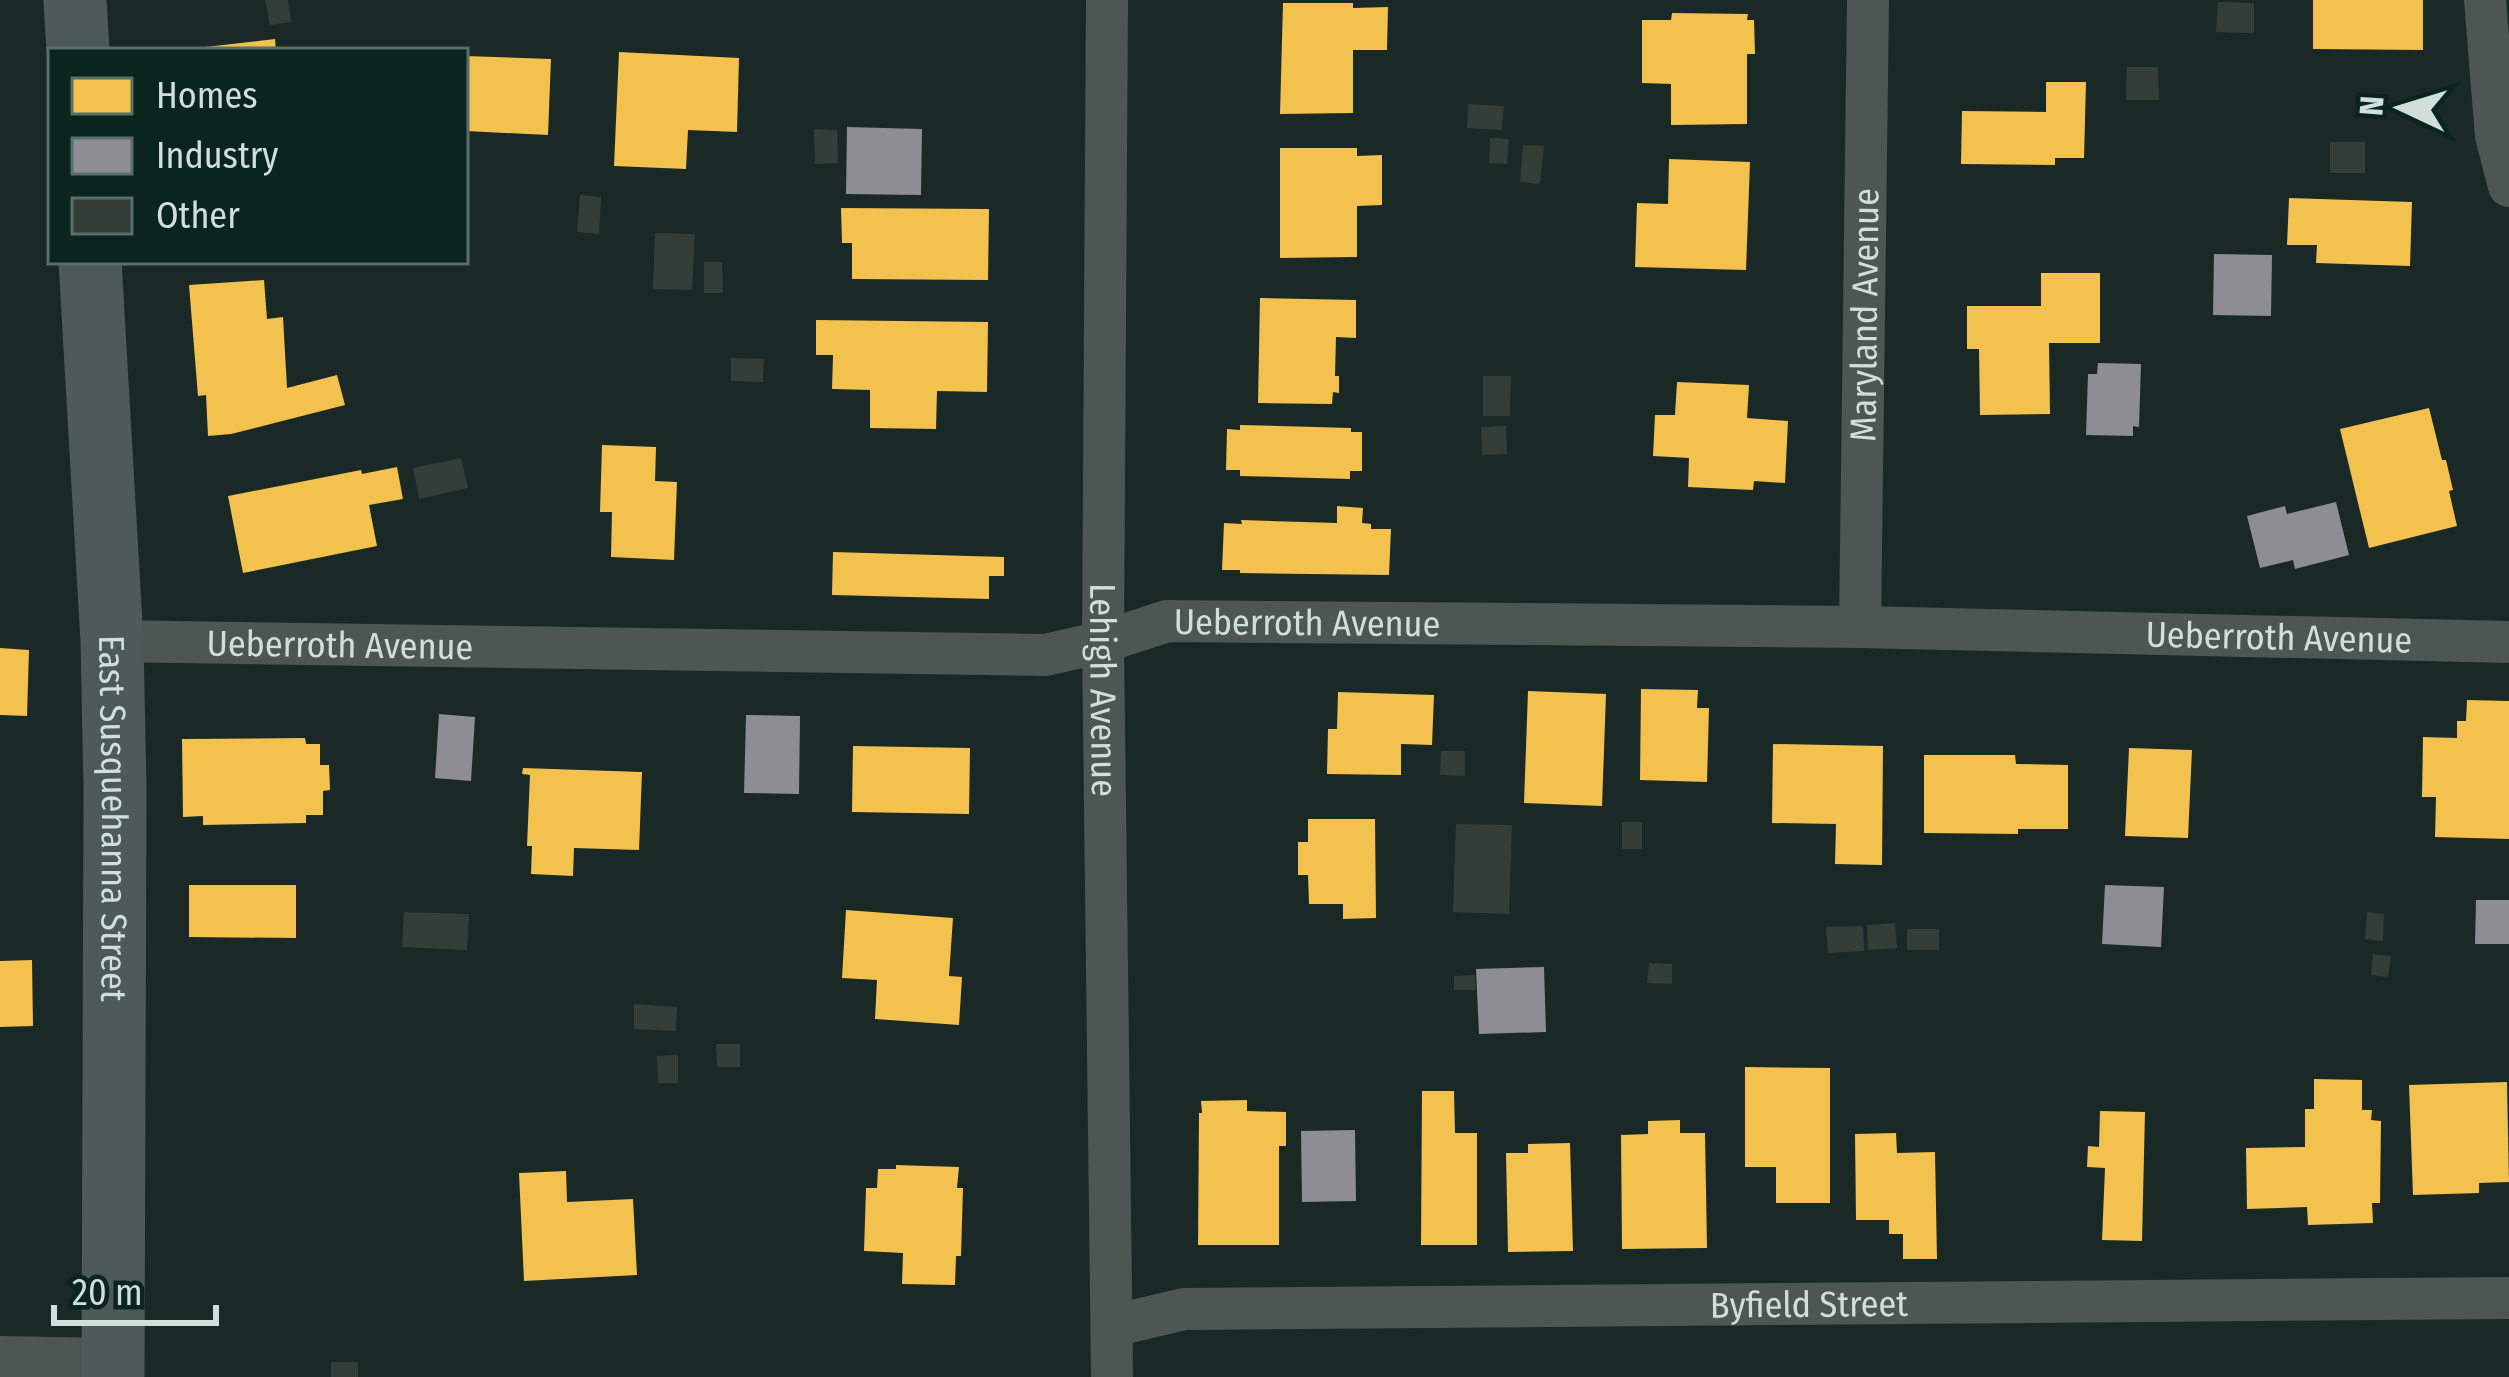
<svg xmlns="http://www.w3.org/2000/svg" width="2509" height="1377" font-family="'Fira Sans Condensed',sans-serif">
<rect width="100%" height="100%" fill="#1a2925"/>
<path fill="#f2c14e" d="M2313,0H2423V50L2313,49Z
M1283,3H1353V8L1388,7L1387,50H1353V113L1280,114Z
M1672,13L1748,14L1747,20H1754L1755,54H1747V124L1671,125V84L1642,83V20H1671Z
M275,39L276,51H197V48Z
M619,52L739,58L737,132L688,130L686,169L614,166Z
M465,56L551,59L548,135L465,131Z
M2046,82H2086L2084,158H2055V165L1961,164L1962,111L2046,112Z
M1280,148H1357V156L1382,155V205L1357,206V257L1280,258Z
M1669,159L1750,162L1746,270L1635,267L1637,203L1668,204Z
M2289,198L2412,202L2410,266L2316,263L2317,245H2287Z
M841,208L989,209L988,280L852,279V243H842Z
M2041,273H2100V343H2049L2050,414L1980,415L1979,349H1967V306H2041Z
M264,280L267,319L283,317L287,388L337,375L345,405L231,434L208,436L206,395L198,396L189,285Z
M1260,298L1356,300V338L1336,337L1335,376H1339V393L1333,392L1332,404L1258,403Z
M816,320L988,322L987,392L937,391L936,429L870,428V390L832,389L833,355H816Z
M1677,382L1749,385L1747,418L1788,421L1785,483L1754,481L1753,490L1688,487L1689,458L1653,456L1655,415H1675Z
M2429,408L2442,460H2446L2453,490L2449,491L2457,526L2369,548L2340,429Z
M1240,425L1351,428V432H1362V471H1350V479L1240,476V470H1226L1227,429L1240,430Z
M602,445L656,447L655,481L677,482L674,560L611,557L612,512H600Z
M397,467L403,499L369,505L377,546L243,573L228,496L361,470L362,474Z
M1337,506L1363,508L1362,523L1371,524V529H1391L1389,575L1240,573V570H1222L1224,523L1242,524L1241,520L1337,523Z
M833,552L1004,557V576H989V599L832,595Z
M0,648L29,650L27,716L0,715Z
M1641,689L1698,690L1697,708H1709L1707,782L1640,780Z
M1528,691L1606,694L1602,806L1524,803Z
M1338,692L1434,695L1432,745L1401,744V775L1327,774L1328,729H1337Z
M2467,700L2509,701V839L2435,837L2436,797H2422L2423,737L2457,738V721H2466Z
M305,738L306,744H320V765H329L330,790L323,791V815H306V823L203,825V816L183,817L182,739Z
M1773,744L1883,746L1882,865L1835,864L1836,824L1772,823Z
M853,746L970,748L969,814L852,812Z
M2129,748L2192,750L2188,838L2125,836Z
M1924,755H2015L2016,764L2068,765V829H2018V834L1924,833Z
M523,768L642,772L639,850L574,848L573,876L531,874L532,846H527L530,775L522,774Z
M1308,819H1375L1376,918L1343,919V904H1309L1308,875H1298V842H1308Z
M189,885H296V938L189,937Z
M846,910L953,918L949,976L962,977L959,1025L875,1019L877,980L842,978Z
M32,960L33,1026L0,1027V961Z
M1745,1067L1830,1068V1203H1776V1167H1745Z
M2314,1079L2362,1080V1110H2372L2371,1120L2381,1121L2380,1203H2372L2373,1223L2308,1225L2307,1207L2247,1209L2246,1148L2305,1147V1109H2314Z
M2507,1082L2509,1182L2479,1183V1193L2413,1195L2409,1085Z
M1422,1091H1454L1455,1133H1477V1245H1421Z
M1247,1100V1111L1286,1112V1146H1279V1245H1198L1199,1113H1202L1201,1101Z
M2100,1111L2145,1112L2142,1241L2102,1240L2105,1168L2087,1167L2088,1146L2099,1147Z
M1680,1120V1133H1705L1707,1248L1622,1249L1621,1135L1648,1134V1121Z
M1896,1133L1897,1153L1935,1152L1937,1259H1903V1234H1889V1220H1856L1855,1134Z
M1570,1143L1573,1251L1508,1252L1506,1153H1528V1144Z
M896,1165L959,1167L957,1188H963L961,1256H956L955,1285L902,1284L903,1253L864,1251L866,1188H877L878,1169H896Z
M566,1171L567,1202L633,1199L637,1275L524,1281L519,1173Z"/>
<path fill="#8d8d92" d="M847,127L922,129L921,195L846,194Z
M2214,254L2272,255L2271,316L2213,315Z
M2098,363L2141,364L2139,427L2133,426V436L2086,435L2088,374H2097Z
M2336,502L2349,555L2295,569L2293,560L2260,568L2247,516L2285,506L2287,514Z
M439,714L475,717L471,781L435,778Z
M746,715L800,716L799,794L744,793Z
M2105,885L2164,887L2161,947L2102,944Z
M2476,900H2509V944H2475Z
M1544,967L1546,1032L1479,1034L1476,969Z
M1355,1130L1356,1201L1302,1202L1301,1131Z"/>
<path fill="#343e39" d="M265,0H288L291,22L270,25Z
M2218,2L2254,3V33L2216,32Z
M2127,67H2158L2159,100H2126Z
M1468,104L1504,106L1502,130L1467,128Z
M814,129L837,130L838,163L815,164Z
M1490,138L1509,139L1507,164L1489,163Z
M2330,142H2365V173H2330Z
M1523,145L1544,146L1540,184L1520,182Z
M580,195L601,197L599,234L577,232Z
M655,233L695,234L692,290L653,289Z
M704,262H722L723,293H704Z
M731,358L764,359L763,382L731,381Z
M1483,376H1511L1510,416H1483Z
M1506,426L1507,454L1482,455L1481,427Z
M461,458L468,488L419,499L413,468Z
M1441,751H1465V776L1440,775Z
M1622,822H1642V849H1622Z
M1456,824L1512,825L1509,914L1453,912Z
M404,912L469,914L467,950L402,947Z
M2367,912L2384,914L2383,941L2365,939Z
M1895,923L1897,948L1868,950L1867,925Z
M1863,926L1864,951L1828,953L1826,927Z
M1907,929H1939V950H1907Z
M2373,954L2391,956L2388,977L2371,975Z
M1649,963L1672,964V984L1647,983Z
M1475,975L1476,990H1454V976Z
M634,1004L677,1007L676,1031L634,1029Z
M716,1044H740V1067H717Z
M678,1055V1083H658L657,1056Z
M331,1362H358V1377H331Z"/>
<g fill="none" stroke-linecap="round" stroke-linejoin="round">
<g stroke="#4c5754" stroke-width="42">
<path id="s1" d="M1107,0L1103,642L1112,1377"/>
<path d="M2485,0L2496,136L2509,186"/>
<path id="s2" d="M1860,627L1868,0"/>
<path id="s3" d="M112,641L1045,655L1103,642L1167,621L1860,627L2509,642"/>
<path id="s4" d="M1112,1326L1184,1309L2509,1298"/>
<path d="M0,1357L111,1359"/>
</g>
<g stroke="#4d5a58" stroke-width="63">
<path d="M75,0L78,51"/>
<path id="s5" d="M90,261L112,641L115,788L113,1377"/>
</g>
</g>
<g text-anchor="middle" stroke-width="12" stroke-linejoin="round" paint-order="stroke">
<g font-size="36" fill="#d0dfda" stroke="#09251e">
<text dy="13" stroke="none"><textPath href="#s2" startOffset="312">Maryland Avenue</textPath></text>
<text dy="13" stroke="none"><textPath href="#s3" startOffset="1200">Ueberroth Avenue</textPath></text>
<text dy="13" stroke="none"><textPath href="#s3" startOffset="2172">Ueberroth Avenue</textPath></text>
<text dy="13" stroke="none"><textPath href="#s3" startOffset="228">Ueberroth Avenue</textPath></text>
<text dy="13" stroke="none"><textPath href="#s1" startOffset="690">Lehigh Avenue</textPath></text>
<text dy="13" stroke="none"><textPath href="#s5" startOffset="558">East Susquehanna Street</textPath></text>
<text dy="13" stroke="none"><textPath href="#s4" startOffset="699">Byfield Street</textPath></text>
</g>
</g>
<rect x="48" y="48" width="420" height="216" fill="#09251e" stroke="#596f69" stroke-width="3"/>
<rect x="72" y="78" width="60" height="36" fill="#f2c14e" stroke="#596f69" stroke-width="3"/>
<text x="156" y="108" font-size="36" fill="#d0dfda">Homes</text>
<rect x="72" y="138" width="60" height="36" fill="#8d8d92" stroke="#596f69" stroke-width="3"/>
<text x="156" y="168" font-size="36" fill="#d0dfda">Industry</text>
<rect x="72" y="198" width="60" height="36" fill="#343e39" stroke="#596f69" stroke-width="3"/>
<text x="156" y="228" font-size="36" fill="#d0dfda">Other</text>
<g transform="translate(2401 108) rotate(274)" stroke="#09251e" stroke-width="9" paint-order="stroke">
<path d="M0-9L21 45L0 30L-21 45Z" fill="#d0dfda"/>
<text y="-18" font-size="33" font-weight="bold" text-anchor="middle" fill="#d0dfda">N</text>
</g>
<path d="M54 1305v18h162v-18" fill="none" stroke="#d0dfda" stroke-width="6"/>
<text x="72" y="1305" font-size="36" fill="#d0dfda" stroke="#09251e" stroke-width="9" paint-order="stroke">20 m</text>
</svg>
